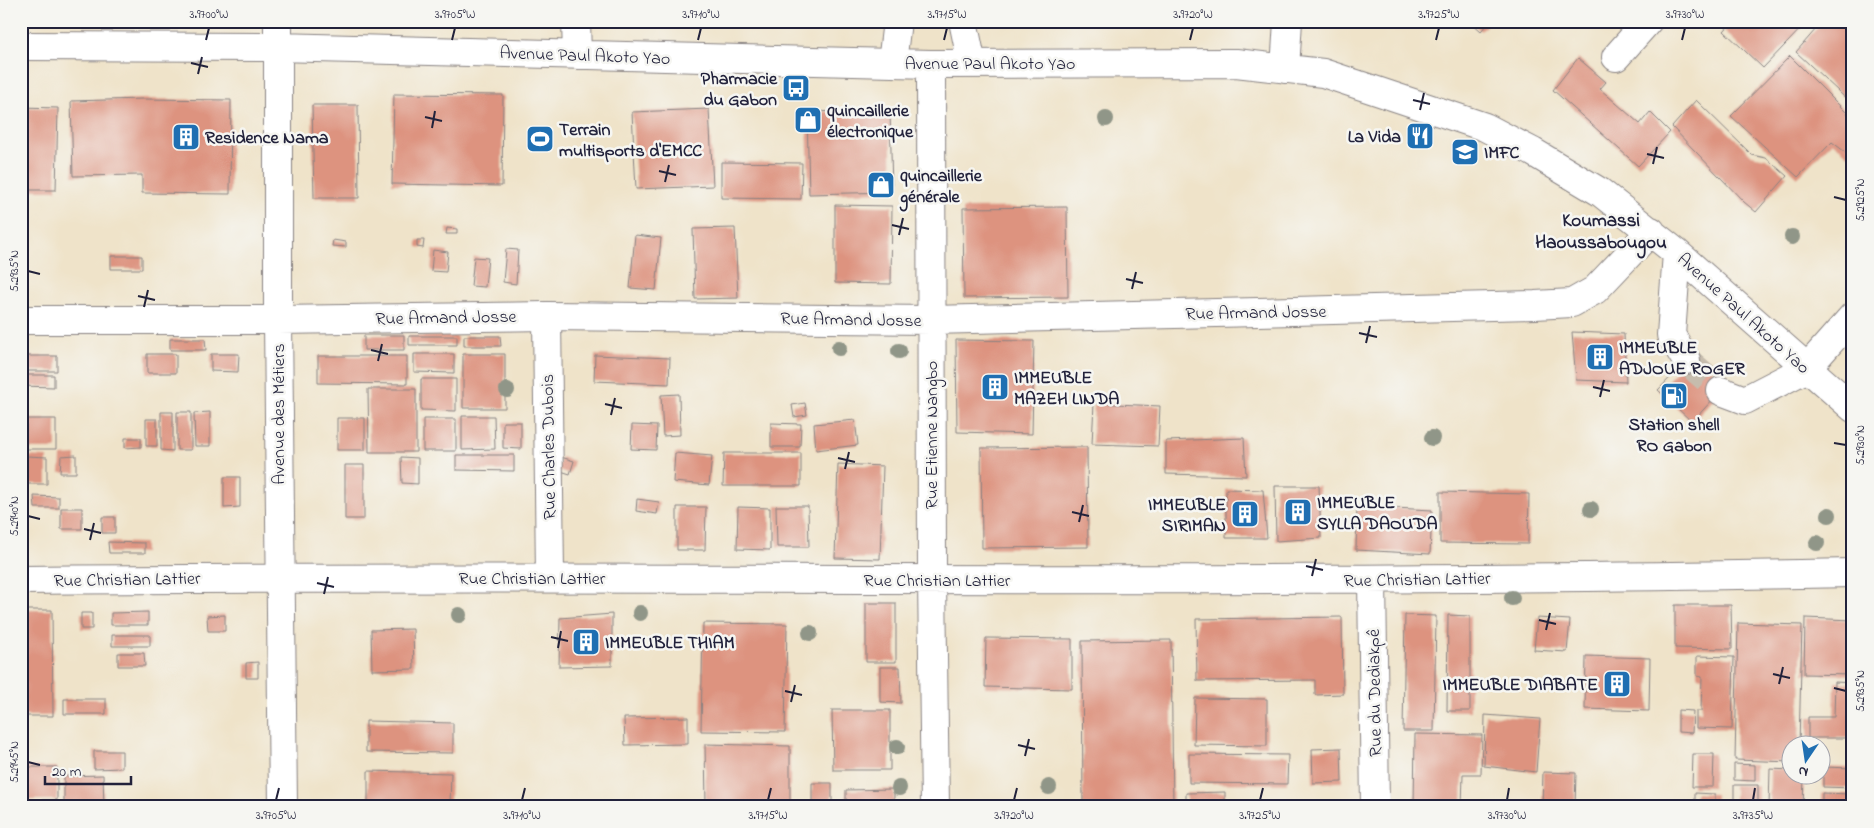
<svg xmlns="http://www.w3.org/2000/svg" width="1874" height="828" font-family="'Indie Flower',sans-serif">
<rect width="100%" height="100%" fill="#f6f6f2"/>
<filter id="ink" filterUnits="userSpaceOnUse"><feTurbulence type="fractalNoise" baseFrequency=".02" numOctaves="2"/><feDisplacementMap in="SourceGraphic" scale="10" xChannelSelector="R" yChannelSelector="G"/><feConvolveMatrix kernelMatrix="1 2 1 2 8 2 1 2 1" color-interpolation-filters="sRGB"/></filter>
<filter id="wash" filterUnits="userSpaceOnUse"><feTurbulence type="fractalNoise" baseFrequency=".0096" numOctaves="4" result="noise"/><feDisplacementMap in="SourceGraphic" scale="20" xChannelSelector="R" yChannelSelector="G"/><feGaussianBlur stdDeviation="1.12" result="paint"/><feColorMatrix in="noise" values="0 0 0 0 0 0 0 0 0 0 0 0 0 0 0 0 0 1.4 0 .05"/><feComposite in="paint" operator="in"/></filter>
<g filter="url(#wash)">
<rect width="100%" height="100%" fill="#efe3c9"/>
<g id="blocks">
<path fill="#dd937f" d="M1470,21H1490L1481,31Z
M1733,21H1808L1763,68L1724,31Z
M1823,21H1846L1853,28V105L1796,52Z
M1790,56L1853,119V158L1832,142L1798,177L1731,116Z
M1578,58L1606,82L1600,89L1640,124L1650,112L1670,132L1638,166L1553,90Z
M394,94L503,95L502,186L392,184Z
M142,99L231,100L230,194L142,193V175L73,176L71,101Z
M1696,100L1752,155L1766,158L1787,176L1756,212L1744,202L1672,127Z
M312,105H358L359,198H314Z
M21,107L58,108L56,190H21Z
M709,109L713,186L636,189L632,112Z
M890,110L892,192L809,194L807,112Z
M721,162L802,163L801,199L721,198Z
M835,205L892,206L891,284L835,283Z
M1067,207L1068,297L964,298L963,208Z
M447,228L457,229V234H446Z
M735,228L738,298L695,299L693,229Z
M635,235L661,238L656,290L630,288Z
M333,240L346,242V247L332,246Z
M417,240H424L423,248L417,247Z
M506,249L518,250L516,284L503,282Z
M433,250L448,252L446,272L431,271Z
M111,256H142V269H111Z
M474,257L488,258L485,287L471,286Z
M1572,332L1624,334L1626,382L1576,380Z
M364,335H404V350H364Z
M409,336H457V345H409Z
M464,336H500L501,346H464Z
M1853,336V351L1845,344Z
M170,339H205L206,350H170Z
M956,340L1034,341L1032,434L957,432Z
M1694,353L1727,384L1692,422L1658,390Z
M147,354H176V373H147Z
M211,354H239L238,372L211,371Z
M414,354H454V373L414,372Z
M463,354H505V408H463Z
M595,355L670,358L669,384L594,381Z
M21,356H57V371H21Z
M318,356H407V384L318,383Z
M21,375H54V387L21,386Z
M421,379H456V411L421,410Z
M368,389H416V452H369Z
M679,394L680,435L663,436L661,395Z
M805,403L807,415L794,417L792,405Z
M1094,403L1160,406L1158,446L1092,444Z
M161,412H173V451L161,450Z
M177,412H191V450H177Z
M210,412V446H195L194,413Z
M462,416H494L495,449L462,450Z
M337,418H365V450H337Z
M26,419H56V449H26Z
M146,419H157V446H146Z
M423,419H456V451H423Z
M855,420L858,445L816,450L814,424Z
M503,422H521V449L503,448Z
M771,423L801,424L800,447H771Z
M632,425L657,426L656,450L631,449Z
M125,438H141V447L125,448Z
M1244,438L1246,476L1166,474V441Z
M1087,447L1088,547L982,548L981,448Z
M675,453L712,456L709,485L673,482Z
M724,453H801V486H723Z
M76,455V473H60L61,456Z
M456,455H514V471L456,470Z
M27,456L47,457V484H27Z
M401,457L418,458V484L402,483Z
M561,457L574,461L570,474L558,470Z
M838,464L883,466L880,559L835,558Z
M345,465H364V519H345Z
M224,477H240V507L224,508Z
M1275,486H1319L1321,538L1276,541Z
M1226,489L1263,490L1267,538H1226Z
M1440,492L1529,494L1528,544L1440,543Z
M34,496L59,497V508H35Z
M637,499L659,502L657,514L636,511Z
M776,506H808L809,547H777Z
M1357,506L1432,510L1430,554L1356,550Z
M677,507H706L705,550H677Z
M738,507L770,508V550L737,549Z
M61,508H82V529H61Z
M102,517H115V533H102Z
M108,542L145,543V553H109Z
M866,603H896V662H866Z
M1675,605H1731L1732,649L1675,648Z
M21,610H52L53,716H21Z
M148,612V625H111V613Z
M81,613H92V629H81Z
M612,614V666L559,667L560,618Z
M225,615V631H208L207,616Z
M1405,615L1436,616L1434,731H1403Z
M1448,615L1470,616V711H1447Z
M1342,617L1343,694L1315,695V680L1197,681L1196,619Z
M1537,618L1570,620L1567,652L1534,650Z
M1805,618L1853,620V675L1804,674Z
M703,623L787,624L785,732L701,731Z
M1738,623L1802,625L1799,746H1792V762L1735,760Z
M413,629L414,669L372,670L371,630Z
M112,635H150V646H112Z
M986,638L1072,639V689L985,687Z
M1171,640L1173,807H1083L1082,641Z
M118,653H144L145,666H118Z
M1586,656L1650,658L1649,711L1585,709Z
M1697,656L1734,657L1732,729L1696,728V711H1701L1702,677L1697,676Z
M258,662V678H246V663Z
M880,667H900L901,703L880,702Z
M1835,682L1853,683V738H1808V717H1834Z
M1195,698L1267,699V746L1194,745Z
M64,699H106V714H64Z
M832,710H890V770H833Z
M1678,710L1693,711L1692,733L1678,732Z
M1485,715L1540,719L1536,772L1484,766Z
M688,717V744L625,745L624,718Z
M366,721L453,723V753L366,752Z
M1415,734L1482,735L1481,774H1463L1462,807H1414Z
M705,744L790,746V807H706Z
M1341,748L1342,782L1313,783L1312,749Z
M94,751H122V768L94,769Z
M1189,754L1288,755L1287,784L1189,783Z
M1693,754H1714L1713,787H1692Z
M1734,764L1755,765V781L1734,780Z
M21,767H57V800H21Z
M1823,767L1853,768V788L1823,787Z
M1770,769L1792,770V776H1804L1803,807H1769Z
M368,771L451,773L450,804L368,803Z
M1543,772L1576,773L1575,807H1542Z
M103,775L104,807H64V776Z
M812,783H832V806H812Z
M1734,785H1758V807H1734Z
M894,789V807H846V790Z
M1225,792V807H1186V793Z
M1695,793L1715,794V807H1695Z
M1822,793L1853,794L1852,807H1822Z"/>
</g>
</g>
<g filter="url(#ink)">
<use href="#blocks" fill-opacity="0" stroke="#888282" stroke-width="1"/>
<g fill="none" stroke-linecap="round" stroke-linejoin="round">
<path stroke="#c6bcad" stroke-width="28" stroke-dasharray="28 14" stroke-linecap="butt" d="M1686,360L1721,391"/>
<defs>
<path id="minor" d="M278,21V320L283,807
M576,21L577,55
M963,21L972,64
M21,46L278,47L931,64L1236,63L1323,73L1485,127L1533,152L1600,192L1677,253L1853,408
M1616,57L1648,21
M892,63L897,21
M931,64L932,580L935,807
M1285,69L1288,21
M1677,253L1671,335L1686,360
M547,316L550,577
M21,320H278L547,316L931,320L1535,305L1572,303L1595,290L1651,231
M1721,391L1745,400L1807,368L1853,316
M1372,579L1375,807
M21,580C632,575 1242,585 1853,573"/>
</defs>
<use href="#minor" stroke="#888282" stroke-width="30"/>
<use href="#minor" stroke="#fff" stroke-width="28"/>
</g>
<g fill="#909688">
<circle cx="1106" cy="119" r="8"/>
<circle cx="1792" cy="237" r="8"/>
<circle cx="839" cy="348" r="8"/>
<circle cx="899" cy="351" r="8"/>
<circle cx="507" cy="390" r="8"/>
<circle cx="1432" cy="438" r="8"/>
<circle cx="1591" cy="509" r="8"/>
<circle cx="1829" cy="515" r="8"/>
<circle cx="1817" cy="543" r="8"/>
<circle cx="1512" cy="598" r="8"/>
<circle cx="640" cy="613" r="8"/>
<circle cx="459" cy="615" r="8"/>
<circle cx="810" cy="633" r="8"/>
<circle cx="897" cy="747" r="8"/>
<circle cx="1049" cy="787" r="8"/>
<circle cx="899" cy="788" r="8"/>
</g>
</g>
<path fill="none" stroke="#22223b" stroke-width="2" d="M206,40L209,28M452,40L455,28M698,40L701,28M944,40L947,28M1190,40L1193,28M1436,40L1439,28M1682,40L1685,28M191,63L208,67M198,74L202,57M1413,100L1430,104M1420,110L1424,93M425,117L442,121M432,128L435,111M1647,154L1664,158M1653,164L1657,147M659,171L676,175M665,182L669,165M1834,197L1846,200M892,225L909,229M899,235L903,218M28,271L40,274M1126,279L1143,283M1132,289L1136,272M138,296L155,300M144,307L148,290M1359,333L1377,337M1366,343L1370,326M371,350L388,354M378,361L382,344M1593,387L1610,391M1600,397L1604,380M605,404L622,408M611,415L615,398M1834,443L1846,445M838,458L855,462M845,469L849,452M1072,512L1089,516M28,516L40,519M1079,522L1083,505M84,529L101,533M90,540L94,523M1306,566L1323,570M1312,576L1316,559M317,583L334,587M324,594L328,577M1539,620L1556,624M1546,630L1550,613M551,637L568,641M558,648L561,631M1773,674L1790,678M1779,684L1783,667M1834,688L1846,691M785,691L802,695M791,702L795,685M1018,745L1035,749M1025,756L1029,739M28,762L40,765M276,800L279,788M522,800L525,788M768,800L771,788M1014,800L1017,788M1260,800L1263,788M1507,800L1509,788M1753,800L1755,788"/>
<defs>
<symbol id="bus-square" viewBox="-11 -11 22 22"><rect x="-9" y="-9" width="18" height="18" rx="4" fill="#1f6fb2" stroke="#f6f6f2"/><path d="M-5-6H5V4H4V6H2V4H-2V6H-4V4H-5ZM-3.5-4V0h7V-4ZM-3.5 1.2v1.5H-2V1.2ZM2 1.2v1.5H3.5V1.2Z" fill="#fff"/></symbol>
<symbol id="shop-square" viewBox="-11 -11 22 22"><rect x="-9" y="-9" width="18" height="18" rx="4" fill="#1f6fb2" stroke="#f6f6f2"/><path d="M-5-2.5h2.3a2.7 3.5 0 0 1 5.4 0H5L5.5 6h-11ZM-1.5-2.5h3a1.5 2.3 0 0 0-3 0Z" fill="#fff"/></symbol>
<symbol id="restaurant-square" viewBox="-11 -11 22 22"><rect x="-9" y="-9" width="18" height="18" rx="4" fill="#1f6fb2" stroke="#f6f6f2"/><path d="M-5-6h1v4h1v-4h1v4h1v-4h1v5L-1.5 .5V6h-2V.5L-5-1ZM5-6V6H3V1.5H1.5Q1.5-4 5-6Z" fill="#fff"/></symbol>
<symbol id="building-square" viewBox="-11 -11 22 22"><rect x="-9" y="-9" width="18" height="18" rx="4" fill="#1f6fb2" stroke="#f6f6f2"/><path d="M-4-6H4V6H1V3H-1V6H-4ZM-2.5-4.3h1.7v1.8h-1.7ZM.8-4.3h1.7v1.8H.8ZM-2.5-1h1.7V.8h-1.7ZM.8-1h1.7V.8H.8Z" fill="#fff"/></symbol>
<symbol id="stadium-square" viewBox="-11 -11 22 22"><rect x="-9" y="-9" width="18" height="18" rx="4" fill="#1f6fb2" stroke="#f6f6f2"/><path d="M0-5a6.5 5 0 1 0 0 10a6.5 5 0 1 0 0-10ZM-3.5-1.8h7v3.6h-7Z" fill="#fff"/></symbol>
<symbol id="school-square" viewBox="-11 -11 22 22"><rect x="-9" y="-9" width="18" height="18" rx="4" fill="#1f6fb2" stroke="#f6f6f2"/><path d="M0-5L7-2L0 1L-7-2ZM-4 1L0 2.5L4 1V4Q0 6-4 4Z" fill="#fff"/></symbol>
<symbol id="fuel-square" viewBox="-11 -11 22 22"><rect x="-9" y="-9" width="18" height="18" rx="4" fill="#1f6fb2" stroke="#f6f6f2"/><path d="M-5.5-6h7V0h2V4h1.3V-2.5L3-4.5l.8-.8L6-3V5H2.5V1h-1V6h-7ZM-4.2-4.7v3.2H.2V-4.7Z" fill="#fff"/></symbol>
</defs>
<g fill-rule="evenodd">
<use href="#bus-square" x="780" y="72" width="32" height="32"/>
<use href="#shop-square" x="792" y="104" width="32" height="32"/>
<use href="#restaurant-square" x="1404" y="120" width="32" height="32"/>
<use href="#building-square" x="170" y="121" width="32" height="32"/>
<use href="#stadium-square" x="524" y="123" width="32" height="32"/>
<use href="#school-square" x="1449" y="136" width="32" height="32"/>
<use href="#shop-square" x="865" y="169" width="32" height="32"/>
<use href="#building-square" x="1584" y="341" width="32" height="32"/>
<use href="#building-square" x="979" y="371" width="32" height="32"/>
<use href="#fuel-square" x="1658" y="380" width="32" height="32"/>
<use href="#building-square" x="1282" y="496" width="32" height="32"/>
<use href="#building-square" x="1229" y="498" width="32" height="32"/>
<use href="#building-square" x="570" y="626" width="32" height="32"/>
<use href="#building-square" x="1601" y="668" width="32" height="32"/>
</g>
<g text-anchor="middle" stroke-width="5" stroke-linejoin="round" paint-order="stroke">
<g font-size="18" fill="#22223b" stroke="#f6f6f2">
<text transform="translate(585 55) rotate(2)" y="6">Avenue Paul Akoto Yao</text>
<text x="990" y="69">Avenue Paul Akoto Yao</text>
<text transform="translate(1256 312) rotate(-1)" y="6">Rue Armand Josse</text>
<text transform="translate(1744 313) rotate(42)" y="6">Avenue Paul Akoto Yao</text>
<text transform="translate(446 317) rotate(-1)" y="6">Rue Armand Josse</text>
<text transform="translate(851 319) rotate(1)" y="6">Rue Armand Josse</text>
<text transform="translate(278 414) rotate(-90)" y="6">Avenue des Métiers</text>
<text transform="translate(931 435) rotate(-90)" y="6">Rue Etienne Nangbo</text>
<text transform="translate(548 447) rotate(-91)" y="6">Rue Charles Dubois</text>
<text x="532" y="584">Rue Christian Lattier</text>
<text transform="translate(127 579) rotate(-1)" y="6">Rue Christian Lattier</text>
<text transform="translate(1417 579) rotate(-1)" y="6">Rue Christian Lattier</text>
<text x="937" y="586">Rue Christian Lattier</text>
<text transform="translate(1374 693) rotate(-91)" y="6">Rue du Dediakpê</text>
</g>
<g font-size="18" font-weight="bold" fill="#22223b" stroke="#f6f6f2" text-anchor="start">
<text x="777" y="84" text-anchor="end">Pharmacie<tspan x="777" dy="21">du Gabon</tspan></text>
<text x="827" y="116">quincaillerie<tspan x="827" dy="21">électronique</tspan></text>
<text x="559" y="135">Terrain<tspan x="559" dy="21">multisports d'EMCC</tspan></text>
<text x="1401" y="142" text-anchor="end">La Vida</text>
<text x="205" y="143">Residence Nama</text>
<text x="1484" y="158">IMFC</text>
<text x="900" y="181">quincaillerie<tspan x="900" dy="21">générale</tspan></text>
<text x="1619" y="353">IMMEUBLE<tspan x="1619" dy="21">ADJOUE ROGER</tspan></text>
<text x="1014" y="383">IMMEUBLE<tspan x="1014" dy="21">MAZEH LINDA</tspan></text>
<text x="1674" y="430" text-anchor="middle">Station shell<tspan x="1674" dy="21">RO Gabon</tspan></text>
<text x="1317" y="508">IMMEUBLE<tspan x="1317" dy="21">SYLLA DAOUDA</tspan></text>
<text x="1226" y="510" text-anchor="end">IMMEUBLE<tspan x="1226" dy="21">SIRIMAN</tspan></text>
<text x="605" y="648">IMMEUBLE THIAM</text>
<text x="1598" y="690" text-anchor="end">IMMEUBLE DIABATE</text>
</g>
<g font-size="19" font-weight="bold" fill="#22223b" stroke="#f6f6f2">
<text x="1601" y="226">Koumassi<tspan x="1601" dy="22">Haoussabougou</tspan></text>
</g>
</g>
<rect width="1874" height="828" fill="none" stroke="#f6f6f2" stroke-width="55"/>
<g transform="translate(1806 760) rotate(193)"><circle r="24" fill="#f6f6f2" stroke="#a1a1a9"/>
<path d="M0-4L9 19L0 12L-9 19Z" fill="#1f6fb2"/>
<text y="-8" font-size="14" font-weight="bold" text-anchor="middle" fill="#22223b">N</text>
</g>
<path d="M45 776v8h86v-8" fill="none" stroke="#22223b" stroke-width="2.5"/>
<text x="52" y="776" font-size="15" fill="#22223b" stroke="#f6f6f2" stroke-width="4" paint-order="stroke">20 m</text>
<rect x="28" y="28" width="1818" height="772" fill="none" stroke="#22223b" stroke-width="2"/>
<g font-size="12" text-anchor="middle" fill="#22223b">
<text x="209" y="18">3.9700°W</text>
<text x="455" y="18">3.9705°W</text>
<text x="701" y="18">3.9710°W</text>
<text x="947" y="18">3.9715°W</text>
<text x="1193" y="18">3.9720°W</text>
<text x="1439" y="18">3.9725°W</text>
<text x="1685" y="18">3.9730°W</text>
<text transform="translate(1860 200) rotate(-90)" y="4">5.2925°N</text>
<text transform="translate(14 271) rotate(-90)" y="4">5.2935°N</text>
<text transform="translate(1860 445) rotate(-90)" y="4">5.2930°N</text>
<text transform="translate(14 516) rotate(-90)" y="4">5.2940°N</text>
<text transform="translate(1860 691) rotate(-90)" y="4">5.2935°N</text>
<text transform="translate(14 762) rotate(-90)" y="4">5.2945°N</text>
<text x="276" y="819">3.9705°W</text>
<text x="522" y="819">3.9710°W</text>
<text x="768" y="819">3.9715°W</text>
<text x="1014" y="819">3.9720°W</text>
<text x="1260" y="819">3.9725°W</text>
<text x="1507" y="819">3.9730°W</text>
<text x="1753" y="819">3.9735°W</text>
</g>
</svg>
